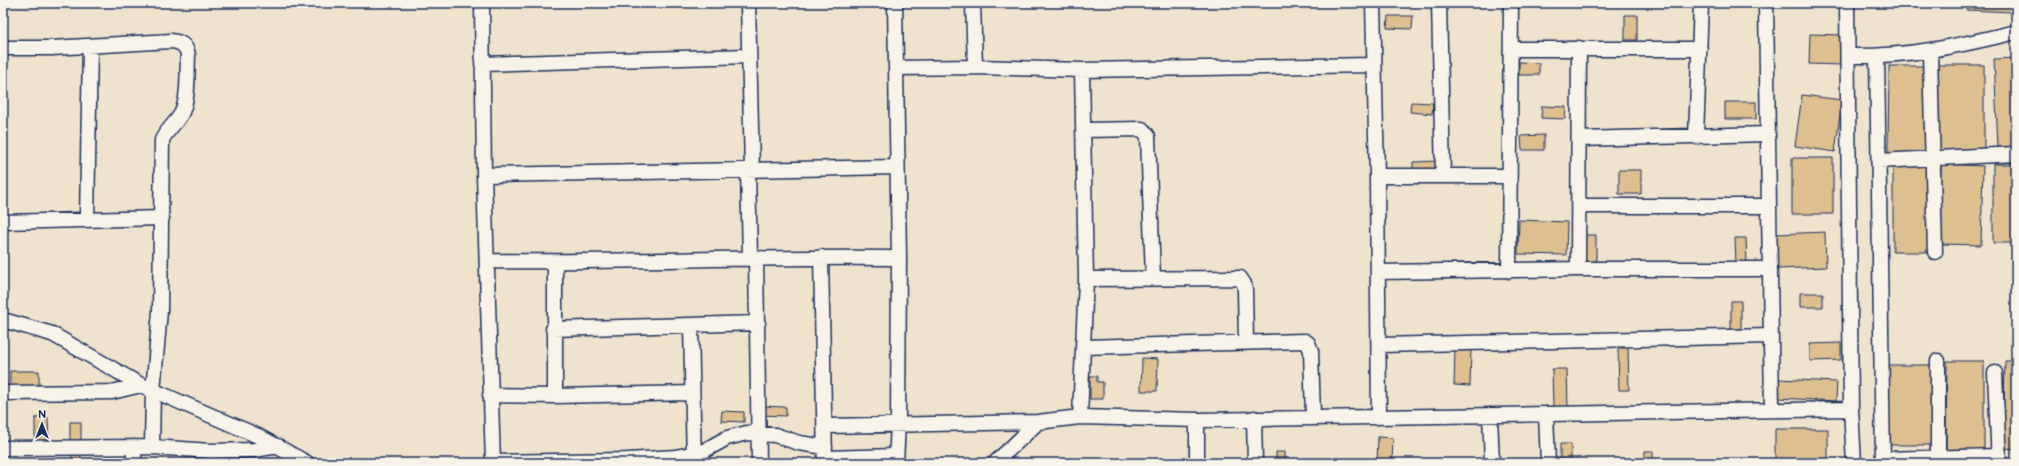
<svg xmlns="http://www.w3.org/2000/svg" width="2019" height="466" font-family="'Balsamiq Sans',sans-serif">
<rect width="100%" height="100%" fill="#efe3ce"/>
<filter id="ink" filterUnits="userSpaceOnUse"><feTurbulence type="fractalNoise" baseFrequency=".025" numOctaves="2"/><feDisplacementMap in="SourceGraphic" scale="8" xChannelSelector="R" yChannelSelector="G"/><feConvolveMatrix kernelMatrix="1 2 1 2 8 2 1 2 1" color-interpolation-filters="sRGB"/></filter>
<g filter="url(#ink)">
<path fill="#ddbf90" stroke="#1b2f5e" d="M1966,3H2012V12L1966,10Z
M1625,15H1637V40H1625Z
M1388,16H1413L1412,29L1387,28Z
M1810,34L1842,35L1841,65L1809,64Z
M2016,58V146L1998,147L1994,59Z
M1519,62L1539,63V75H1519Z
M1936,65H1984V152H1936Z
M1889,66H1928L1926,154L1888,153Z
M1802,95L1842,100L1835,152L1795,146Z
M1411,102L1433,103L1432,114L1410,112Z
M1725,102H1756V119H1725Z
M1542,106L1566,107L1565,119L1541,118Z
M1544,135V150H1522L1521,136Z
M1792,158H1833V214H1792Z
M1438,161V171H1413V162Z
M1941,164L1983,166L1981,245L1939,244Z
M1993,164H2016V243H1993Z
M1893,166H1929V252H1893Z
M1619,170H1641V194H1619Z
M1519,220L1567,222L1566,255L1518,254Z
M1825,232L1826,267L1777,269L1776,234Z
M1584,235H1596V263H1584Z
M1735,238H1746L1747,263L1736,264Z
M1800,293H1823V307H1800Z
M1731,301H1741V331H1731Z
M1841,343V360L1810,361V344Z
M1455,348H1471L1470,386L1454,385Z
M1618,348H1628L1629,390H1619Z
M1142,358L1158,359L1157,391H1141Z
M1947,361H1984V450H1946Z
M2005,361H2016V449L2003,448Z
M1889,365H1934L1935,445H1889Z
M1552,369H1567L1568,407H1553Z
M10,371H39V391L10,392Z
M1090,376H1097V382H1103V399H1090Z
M1779,379L1837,382L1836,401L1778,398Z
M760,406L786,407V416L760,415Z
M722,411L744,412V422L721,421Z
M48,417L49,442H35V418Z
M3,419H5V445H3Z
M70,422H81V444H70Z
M1775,429H1828V463H1775Z
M1378,437L1393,438L1392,463H1377Z
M1560,444H1571V459H1560Z
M1645,451H1653V463H1645Z
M1276,452H1285V463H1276Z
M81,453V463H72V454Z
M53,460H64V463H53Z
M204,460H233V463H204Z"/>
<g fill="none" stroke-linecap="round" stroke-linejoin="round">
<defs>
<path id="street" d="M482,3L484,175L493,463
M748,3L752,169
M895,3L899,258L898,423L896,463
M973,3L975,67
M1373,3L1377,176L1379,417
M1439,3L1443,176
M1766,3L1772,409
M1847,3L1851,409L1854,463
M3,48H52L171,41C181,42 186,45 188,55C187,73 189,95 182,112C177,123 167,129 162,140L160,311L153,391L152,447
M1511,49H1700
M1930,51L1935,252
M1848,56C1908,57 1958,46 2016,32
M1877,56L1883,463
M482,64L749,56
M897,68L975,67L1082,70L1374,65
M1084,130L1142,129L1148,136L1153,278
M1696,137L1701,3
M1579,139L1767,134
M1879,161L2016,154
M748,170L750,258
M484,175L897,167
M1377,176H1509
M1579,206H1768
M87,220L90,46
M3,222L162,218
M821,257L825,463
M756,258L759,463
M487,261C624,263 761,256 899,258
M555,262V396
M1578,269L1579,48
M1509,271L1511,3
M1378,272L1578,269H1768
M1086,279L1240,278L1244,284L1245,290L1246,342
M3,320L52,334L141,385L258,436L307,463
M691,326L694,463
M553,329L758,323
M1379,345L1770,336
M1083,347L1305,341L1308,343L1311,351L1313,417
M1938,361V463
M1995,373L1999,463
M3,393L112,392L141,385
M490,395L555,396L692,393
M1546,414L1548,463
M1490,415L1492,463
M1080,417L1086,279L1082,70
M1254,418L1255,463
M1197,420V463
M825,426L1038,422L1080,417L1197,420L1851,409
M134,447V463
M3,448L152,447L211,451L254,450L278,446
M825,458L896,456
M1882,459L1999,456
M493,462L628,460L675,457L700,453L727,438L747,433L775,435L799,443L825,447
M995,463L1038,422"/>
</defs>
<use href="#street" stroke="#1b2f5e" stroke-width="17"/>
<use href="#street" stroke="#f7f3e8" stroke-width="14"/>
</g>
</g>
<rect width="2019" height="466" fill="none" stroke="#f7f3e8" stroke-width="16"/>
<rect x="8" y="8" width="2003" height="450" fill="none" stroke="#1b2f5e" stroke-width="1.5" filter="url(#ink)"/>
<g transform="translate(42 424)" stroke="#f7f3e8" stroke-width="3" paint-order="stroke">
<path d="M0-3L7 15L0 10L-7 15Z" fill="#1b2f5e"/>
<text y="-6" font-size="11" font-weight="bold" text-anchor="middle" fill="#1b2f5e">N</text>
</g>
</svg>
